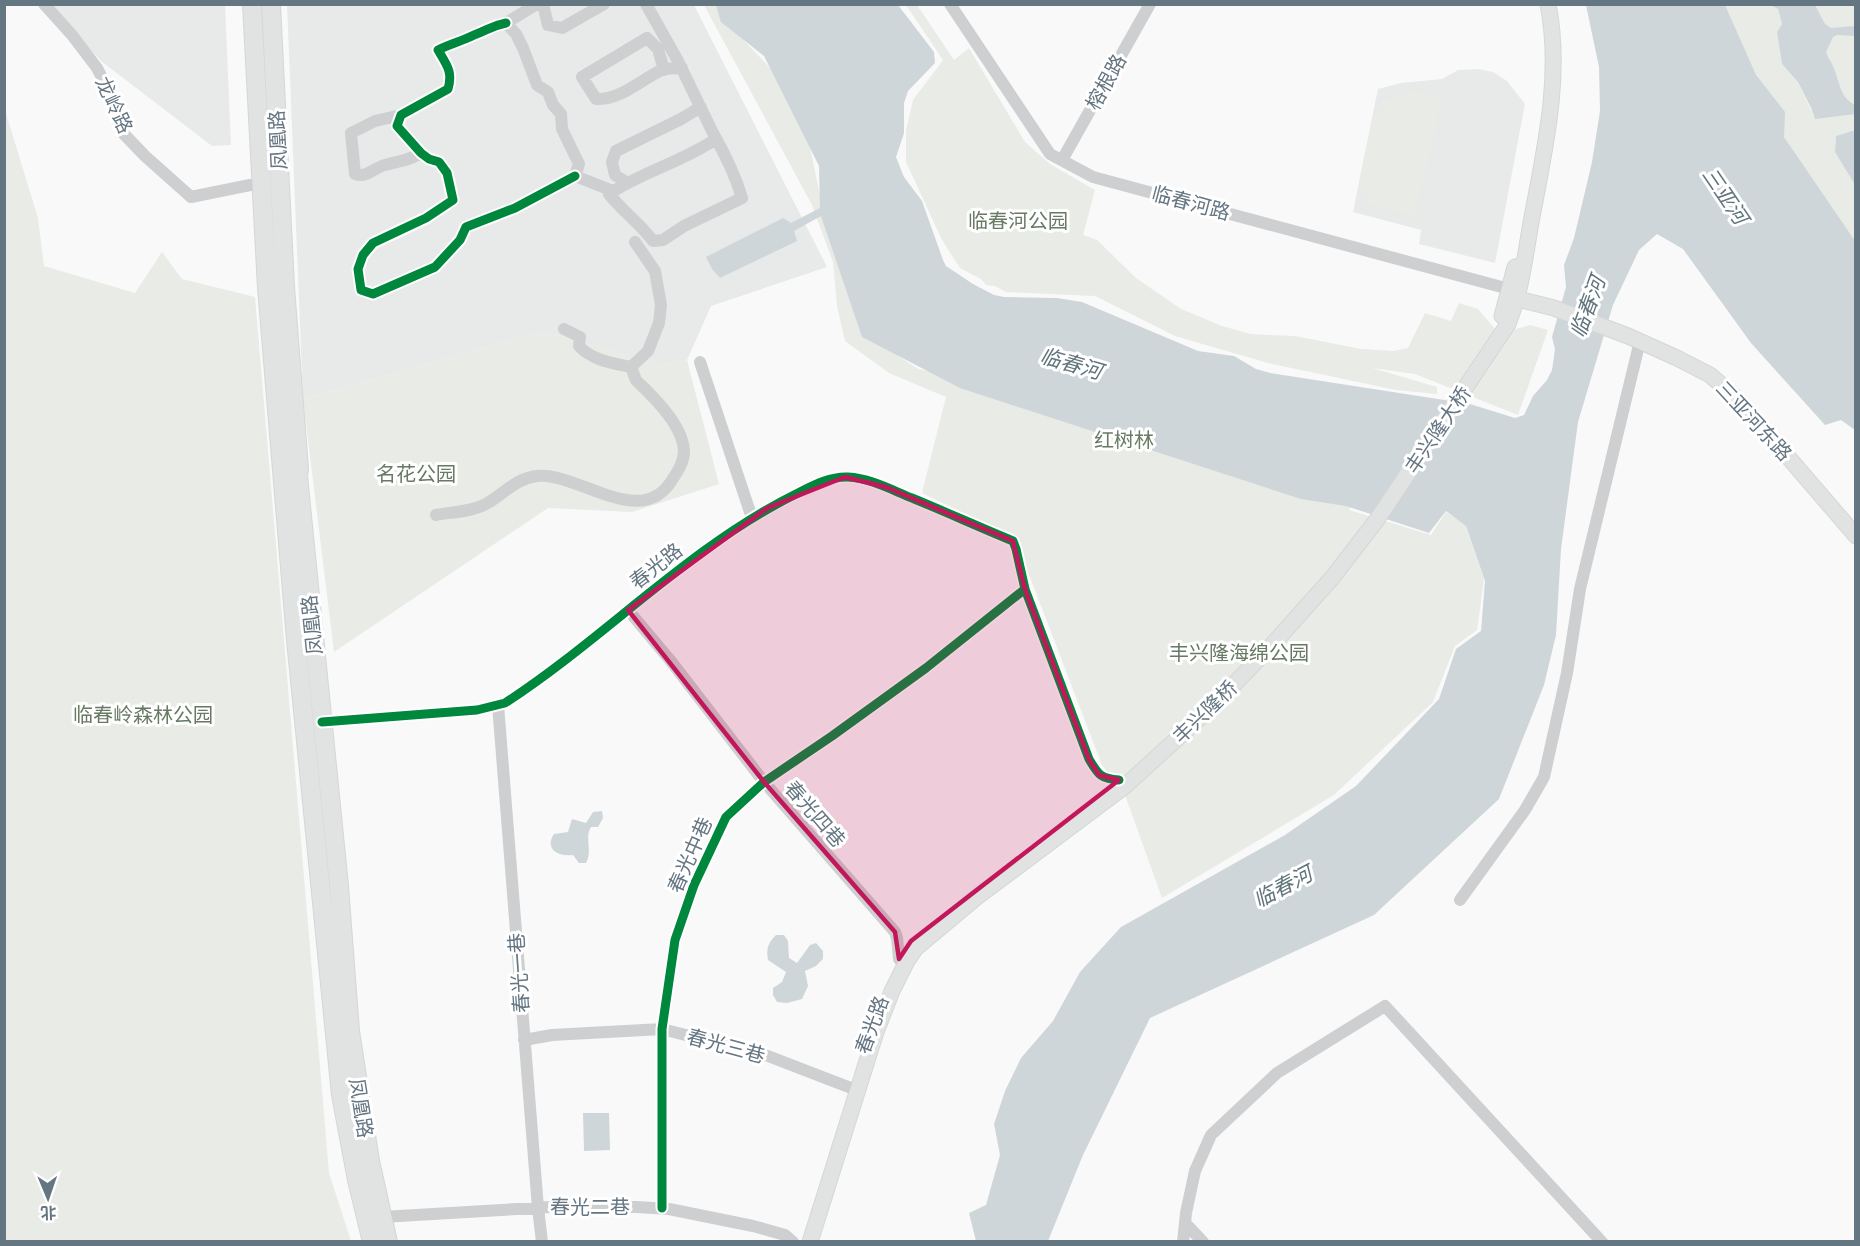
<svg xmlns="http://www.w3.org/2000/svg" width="1860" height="1246" font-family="Inter,'Noto Sans SC',sans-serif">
<rect width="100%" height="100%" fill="#f9f9f9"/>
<path fill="#e8e9e9" d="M50,5H225L231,145L212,146L101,61Z
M287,5H694L827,267L711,306L687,360L662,365L543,331L303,399Z
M1478,69L1493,72L1507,81L1525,104L1495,263L1419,244L1421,230L1353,212L1378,89L1401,83L1442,79L1458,70Z"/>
<path fill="#e8ebe6" d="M704,5H717L723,18L774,72L808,137L819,191L863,333L918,369L1384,464L1349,510L1431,535L1446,512L1465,524L1484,579L1477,630L1455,646L1433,702L1334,795L1162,898L1125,795L1102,765L1015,538L922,493L946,397L889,373L845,341L837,306L833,262L812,205Z
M906,5H917L954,60L969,48L1025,142L1050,164L1095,190L1083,235L1097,240L1136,278L1181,309L1222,326L1250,334L1295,336L1361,349L1393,351L1408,348L1425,313L1451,321L1459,303L1478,309L1504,339L1509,331L1530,325L1548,330L1518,415L1415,374L1372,368L1437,387V394L1396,390L1268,363L1175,336L1095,296L1006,292L995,286L986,285L981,279L960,268L942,240L906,162V131L913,100L943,60Z
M1719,5H1770L1778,9L1782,24L1777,32L1782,64L1798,82L1815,119L1800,5H1855V130L1836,136L1835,152L1855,185V259L1748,74Z
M1413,90L1442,99L1415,217L1370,204L1359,182L1373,116L1388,100Z
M4,107L38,218L44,266L135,293L162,252L182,279L255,297L329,1173L351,1241H5Z
M543,331L662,365L687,360L719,484L632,512L548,508L334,652L303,399Z"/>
<path fill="#ced6d9" d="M716,5H898L934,52L935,63L908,91L904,103V133L896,157L904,177L922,201L943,260L946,266L973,284L994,295L1004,297L1057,298L1082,302L1198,351L1234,356L1256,369L1270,373L1470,404L1515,418L1524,415L1533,396L1547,380L1552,370L1555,349L1552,337L1566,287L1564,265L1574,238L1592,162L1600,111L1599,67L1586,5H1725L1756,75L1785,112L1784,137L1855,241V430L1841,420L1825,425L1751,343L1683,249L1657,234L1639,250L1613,305L1578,422L1561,549L1556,635L1544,685L1499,799L1374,915L1150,1018L1083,1155L1048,1241H976L969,1213L986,1205L1000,1155L994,1124L1005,1091L1021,1058L1053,1021L1080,972L1121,927L1285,835L1356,786L1439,699L1456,649L1481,631L1485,581L1466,526L1446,511L1429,533L1346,506L1301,499L960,388L862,337L821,216L794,231L797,241L720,278L712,269L706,257L783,218L791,223L820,208L819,166L764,56L721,22Z
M1770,5H1815L1825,24L1831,28L1855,26V36L1837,35L1833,37L1826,52C1828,59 1833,64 1835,71C1840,85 1841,98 1855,105V114L1815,119L1811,108L1798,82L1782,64L1777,32L1782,24L1778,9Z
M1855,130H1856L1855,185L1835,152L1836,136Z
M602,811L603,818L598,827H591C584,837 593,851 586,863H579L573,855C558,857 544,849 554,834L568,832L572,819L586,823L593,812Z
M776,935H784L788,941L789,958L797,963L810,945L816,943L823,951V959L816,966L805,971L808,986L802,999L787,1003L777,1002L773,995V988L782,982L786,972L768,960C766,949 768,943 776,935Z
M583,1113H609L610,1150L584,1151Z"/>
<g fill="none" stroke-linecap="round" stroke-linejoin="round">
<defs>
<path id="major" d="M1511,291L1518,299L1554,308L1628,336L1677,358L1710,375L1740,401L1856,536
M1502,316L1515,267
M810,1242L876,1032L892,991L907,961L916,948L977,897L1124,787L1214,705L1273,644L1332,578L1376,521L1508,324C1522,289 1525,255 1532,217C1545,148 1562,75 1548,4"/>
<path id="highway" d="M252,4L267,288L296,640L341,1095L357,1180L372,1242
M271,4L285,287L299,469L298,476L339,886L350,1031L370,1161L388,1242"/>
</defs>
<use href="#major" stroke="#d5d6d7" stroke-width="17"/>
<use href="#highway" stroke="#d5d6d6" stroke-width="20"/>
<path stroke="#cecfd0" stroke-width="12" d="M44,4L72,35L97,68L109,91L121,131L145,156L191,197L250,185H262
M537,4L506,23L516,34L523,48L537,85L548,92L553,105L561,114L562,129L579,164L575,176L613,191
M543,4L548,25L562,28L604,4
M646,4L678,61L713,133C725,154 735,174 742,198L684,226L663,240L653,241C640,223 622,211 609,194C642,172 682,162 716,139
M950,4L1050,154L1093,177L1509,289
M506,23C491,26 488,30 474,35C462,41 450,44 438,50C447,65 453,72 448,89L401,115L397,126L421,153L429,159L439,162L447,173L453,200L426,218L373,243L363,255L358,269L361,290L373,294L435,267L460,240L466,227L515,208L575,176
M664,70L658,49L647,38L582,77L596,99C621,100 640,80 662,70C668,68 676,68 682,68
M401,115L375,121L351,133L355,174C368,178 373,168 385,165C401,160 406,162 421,153
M1062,160L1150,4
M626,182L615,175L612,162L616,151L681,119L701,107
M564,329L580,337L579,346C593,361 613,363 631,367L648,351L659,323L661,305L655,271L635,242
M700,362L752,518
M436,515C452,512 471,512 486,504C504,494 516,478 537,476C579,472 641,531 672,480C678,471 684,462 684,451C683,429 663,407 649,393C645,388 639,384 636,380C634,376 633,371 631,367
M628,610L670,660L764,782L895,932L897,938L899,959
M498,705L538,1208L542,1242
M322,722L477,710L505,703C605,638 689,547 796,494C812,486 830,476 848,477C870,478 892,490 912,498C946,512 979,527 1013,541L1016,549L1025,589L1089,759C1098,774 1100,779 1119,780
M1460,900L1525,810L1544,777L1567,673L1580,589L1640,341
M524,1040L552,1035L662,1029L768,1056L851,1088
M662,1208V1029L675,940L694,885L726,817L764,782L832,736L926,668L1025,589
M382,1217L551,1207H637L669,1209L753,1226L785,1235L793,1242
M1185,1223L1203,1242
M1183,1242L1186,1213L1195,1171L1211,1135L1277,1073L1385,1006L1602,1242"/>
<use href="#major" stroke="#e1e2e2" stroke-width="15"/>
<use href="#highway" stroke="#e1e2e2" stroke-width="18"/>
<defs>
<path id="cycleway" d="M506,23C491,26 488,30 474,35C462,41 450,44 438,50C447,65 453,72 448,89L401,115L397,126L421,153L429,159L439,162L447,173L453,200L426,218L373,243L363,255L358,269L361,290L373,294L435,267L460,240L466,227L515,208L575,176
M322,722L477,710L505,703C605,638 689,547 796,494C812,486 830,476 848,477C870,478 892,490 912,498C946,512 979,527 1013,541L1016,549L1025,589L1089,759C1098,774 1100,779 1119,780
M662,1208V1029L675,940L694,885L726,817L764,782L832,736L926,668L1025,589"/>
</defs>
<use href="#cycleway" stroke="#fff" stroke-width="13"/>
<use href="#cycleway" stroke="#00873e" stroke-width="9"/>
</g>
<path fill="#c2185b" fill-opacity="0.2" stroke="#c2185b" stroke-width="4.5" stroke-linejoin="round" d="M845,477L886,487L1013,541L1025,589L1089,759L1099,775L1119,780L911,941L899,959L895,932L764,782L628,610L767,508Z"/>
<g text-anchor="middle" stroke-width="6" stroke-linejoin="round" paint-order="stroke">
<g font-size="20" fill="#657683" stroke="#fff">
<text transform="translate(1106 82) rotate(-61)" y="7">榕根路</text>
<text transform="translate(114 105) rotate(65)" y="7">龙岭路</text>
<text transform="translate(278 140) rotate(-93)" y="7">凤凰路</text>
<text transform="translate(1191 203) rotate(15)" y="7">临春河路</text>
<text transform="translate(1754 421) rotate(47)" y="7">三亚河东路</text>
<text transform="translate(1438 430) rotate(-56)" y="7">丰兴隆大桥</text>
<text transform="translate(656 566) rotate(-38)" y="7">春光路</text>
<text transform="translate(312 625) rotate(-96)" y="7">凤凰路</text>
<text transform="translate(1205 712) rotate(-44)" y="7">丰兴隆桥</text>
<text transform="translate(815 814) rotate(49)" y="7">春光四巷</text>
<text transform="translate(690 855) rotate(-66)" y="7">春光中巷</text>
<text transform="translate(519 973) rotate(-94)" y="7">春光一巷</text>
<text transform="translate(872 1025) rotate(-70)" y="7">春光路</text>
<text transform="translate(726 1046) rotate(15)" y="7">春光三巷</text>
<text transform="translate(361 1108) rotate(81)" y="7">凤凰路</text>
<text x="590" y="1214">春光二巷</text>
</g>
<g font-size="20" fill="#687a64" stroke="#fff">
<text x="1018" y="228">临春河公园</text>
<text x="1124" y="447">红树林</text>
<text x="416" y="481">名花公园</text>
<text x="1239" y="660">丰兴隆海绵公园</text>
<text x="143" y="722">临春岭森林公园</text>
</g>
<g font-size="21" font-style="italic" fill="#60757c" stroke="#fff">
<text transform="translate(1725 196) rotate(56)" y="7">三亚河</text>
<text transform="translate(1588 307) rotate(-70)" y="7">临春河</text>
<text transform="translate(1071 364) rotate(16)" y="7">临春河</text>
<text transform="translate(1283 887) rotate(-28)" y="7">临春河</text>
</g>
</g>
<rect width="1860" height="1246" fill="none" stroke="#657683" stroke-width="12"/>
<g transform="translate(48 1198) rotate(178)" stroke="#ffffff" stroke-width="4.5" paint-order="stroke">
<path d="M0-4.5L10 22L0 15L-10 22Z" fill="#657683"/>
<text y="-9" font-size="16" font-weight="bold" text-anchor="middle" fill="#657683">北</text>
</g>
</svg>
